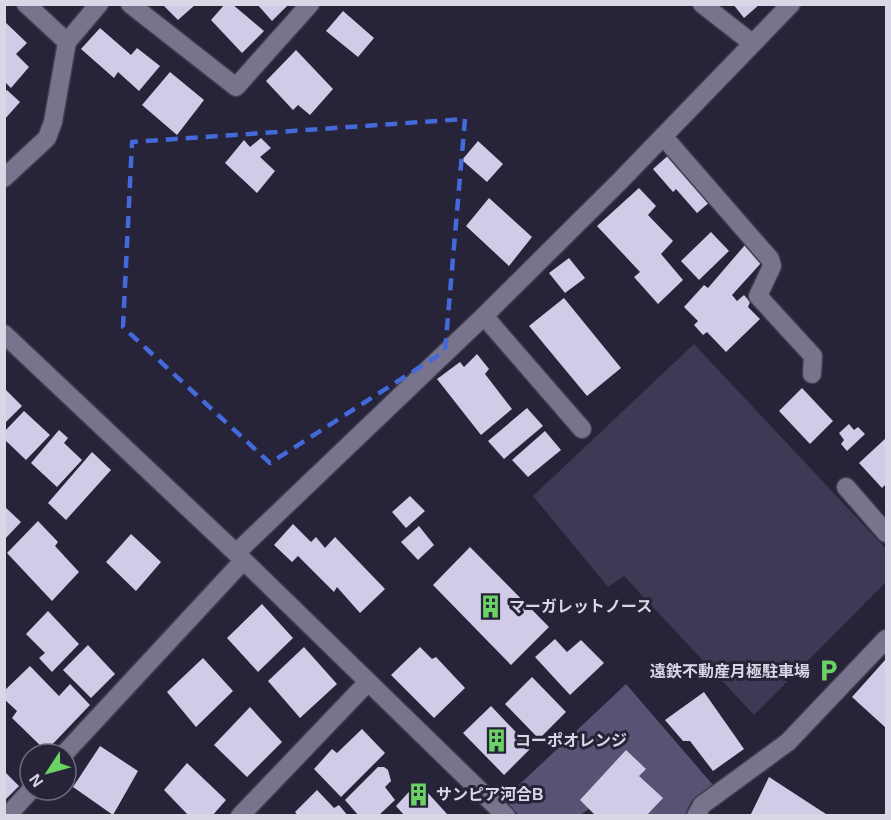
<svg xmlns="http://www.w3.org/2000/svg" width="891" height="820" font-family="Helvetica,'Noto Sans JP',sans-serif">
<rect width="100%" height="100%" fill="#272338"/>
<path fill="#3e3954" d="M694,344L886,549V582L754,715L624,576L608,587L533,496Z"/>
<path fill="#585275" d="M626,684L713,785L691,802L685,815H596L589,809L580,815H519L503,800Z"/>
<path fill="#d0cce7" d="M162,4H196L178,20Z
M225,4H232L264,31L242,53L211,20Z
M257,4H289L272,21Z
M733,4H760L744,18Z
M343,11L374,38L358,57L326,31Z
M4,21L27,43L16,54L29,67L11,88L4,81Z
M100,28L131,55L137,48L160,66L139,91L118,72L114,78L81,49Z
M296,50L333,89L310,115L298,105L293,110L266,81Z
M170,72L204,100L177,135L142,105Z
M7,90L20,102L4,120V93Z
M261,138L271,148L260,157L275,171L257,193L225,163L244,140L250,147Z
M478,141L503,164L487,182L462,160Z
M671,153L711,201L697,213L676,189L673,192L653,169Z
M639,188L656,206L648,215L673,241L661,254L683,280L658,304L634,277L640,272L597,226Z
M489,198L532,237L509,266L466,226Z
M711,232L729,251L699,280L681,261Z
M745,245L762,262L732,295L737,301L744,295L750,302L748,307L760,319L726,352L707,332L703,335L694,325L698,321L684,307L704,285L708,288Z
M569,258L585,278L565,293L549,273Z
M564,298L621,368L587,396L529,326Z
M477,354L489,369L485,374L512,409L481,435L437,379L460,362L464,367Z
M4,388L22,406L4,424Z
M802,388L833,421L810,444L779,411Z
M527,408L543,426L504,459L488,441Z
M24,411L50,435L26,460L4,439V432Z
M849,424L854,430L858,427L865,434L847,451L841,444L844,440L839,433Z
M59,430L68,438L64,443L82,460L57,487L31,463Z
M545,431L561,450L528,477L512,460Z
M886,438V484L882,488L859,463Z
M92,452L111,470L66,520L48,503Z
M410,496L425,511L406,528L392,512Z
M4,506L21,522L4,540Z
M38,521L58,542L55,546L79,572L52,601L7,553Z
M293,524L311,542L316,537L325,548L335,537L385,589L360,613L337,587L334,592L298,556L292,562L274,545Z
M419,526L434,545L418,560L401,542Z
M131,534L161,562L136,591L106,562Z
M470,547L549,627L511,665L433,585Z
M262,604L293,638L258,672L227,638Z
M48,611L79,644L52,672L39,658L45,653L26,634Z
M555,639L567,652L581,640L604,663L570,695L535,657Z
M88,645L115,674L91,698L63,670Z
M304,647L337,684L300,718L268,681Z
M420,647L432,659L436,657L465,688L434,718L391,675Z
M203,658L233,691L196,727L167,692Z
M886,659V728L852,697Z
M30,666L59,696L70,684L90,705L46,751L12,718L17,711L4,699V691Z
M532,677L566,712L539,739L505,704Z
M704,692L744,749L713,771L690,741H683L665,720Z
M491,706L531,748L504,775L463,733Z
M250,707L282,742L247,777L214,745Z
M362,729L385,753L341,797L314,769L332,749L337,753Z
M100,746L138,771L113,815L73,787Z
M626,750L646,769L639,776L663,798L646,816H596L580,800Z
M187,763L226,800L212,816H189L164,790Z
M378,767H384L388,770L391,781L385,787L395,800L378,816H359L345,800Z
M4,771L19,786L4,801Z
M769,777L829,816H750Z
M418,782L447,814L446,816H405L396,806Z
M317,790L334,808L339,805L348,816H298L295,812Z"/>
<g fill="none" stroke-linecap="round" stroke-linejoin="round">
<defs>
<path id="minor" d="M26,4L67,42
M130,4L236,87L310,4
M702,4L752,43
M663,136L770,259L772,266L758,296L813,356L812,374
M4,178L47,138L53,122L67,42L99,4
M484,316L582,429
M4,334L236,553L506,816
M846,487L886,533
M236,553L484,316L620,181L791,4
M64,754L243,561
M7,816L31,790
M240,816L368,682
M696,816L702,805L788,742L886,639"/>
</defs>
<use href="#minor" stroke="#403d4f" stroke-width="21"/>
<use href="#minor" stroke="#78748d" stroke-width="18"/>
</g>
<path fill="none" stroke="#4369db" stroke-width="4.5" stroke-dasharray="12 8" stroke-linejoin="round" d="M465,119L445,351L270,463L123,327L132,142Z"/>
<defs>
<symbol id="building-bare" viewBox="-9 -9 18 18"><path d="M-4-6H4V6H1V3H-1V6H-4ZM-2.5-4.3h1.7v1.8h-1.7ZM.8-4.3h1.7v1.8H.8ZM-2.5-1h1.7V.8h-1.7ZM.8-1h1.7V.8H.8Z" fill="#6ad363" stroke="#272338" stroke-width="2.5" paint-order="stroke"/></symbol>
<symbol id="parking-bare" viewBox="-9 -9 18 18"><path d="M-3.5-5.5H1a3.5 3.5 0 0 1 0 7H-1V5.5H-3.5ZM-1-3.4V-.6H.8a1.4 1.4 0 0 0 0-2.8Z" fill="#6ad363" stroke="#272338" stroke-width="2.5" paint-order="stroke"/></symbol>
</defs>
<g fill-rule="evenodd">
<use href="#building-bare" x="474" y="590" width="33" height="33"/>
<use href="#parking-bare" x="812" y="654" width="33" height="33"/>
<use href="#building-bare" x="480" y="724" width="33" height="33"/>
<use href="#building-bare" x="402" y="778" width="33" height="33"/>
</g>
<g text-anchor="middle" stroke-width="6" stroke-linejoin="round" paint-order="stroke">
<g font-size="16" font-weight="bold" fill="#d9d7e5" stroke="#272338" text-anchor="start">
<text x="509" y="612">マーガレットノース</text>
<text x="810" y="677" text-anchor="end">遠鉄不動産月極駐車場</text>
<text x="515" y="746">コーポオレンジ</text>
<text x="436" y="800">サンピア河合B</text>
</g>
</g>
<rect width="891" height="820" fill="none" stroke="#d9d7e5" stroke-width="12"/>
<g transform="translate(48 772) rotate(234)"><circle r="28" fill="#272338" stroke="#6e6b7d" stroke-width="1.5"/>
<path d="M0-4.5L10 22L0 15L-10 22Z" fill="#6ad363"/>
<text y="-9" font-size="16" font-weight="bold" text-anchor="middle" fill="#d9d7e5">N</text>
</g>
</svg>
